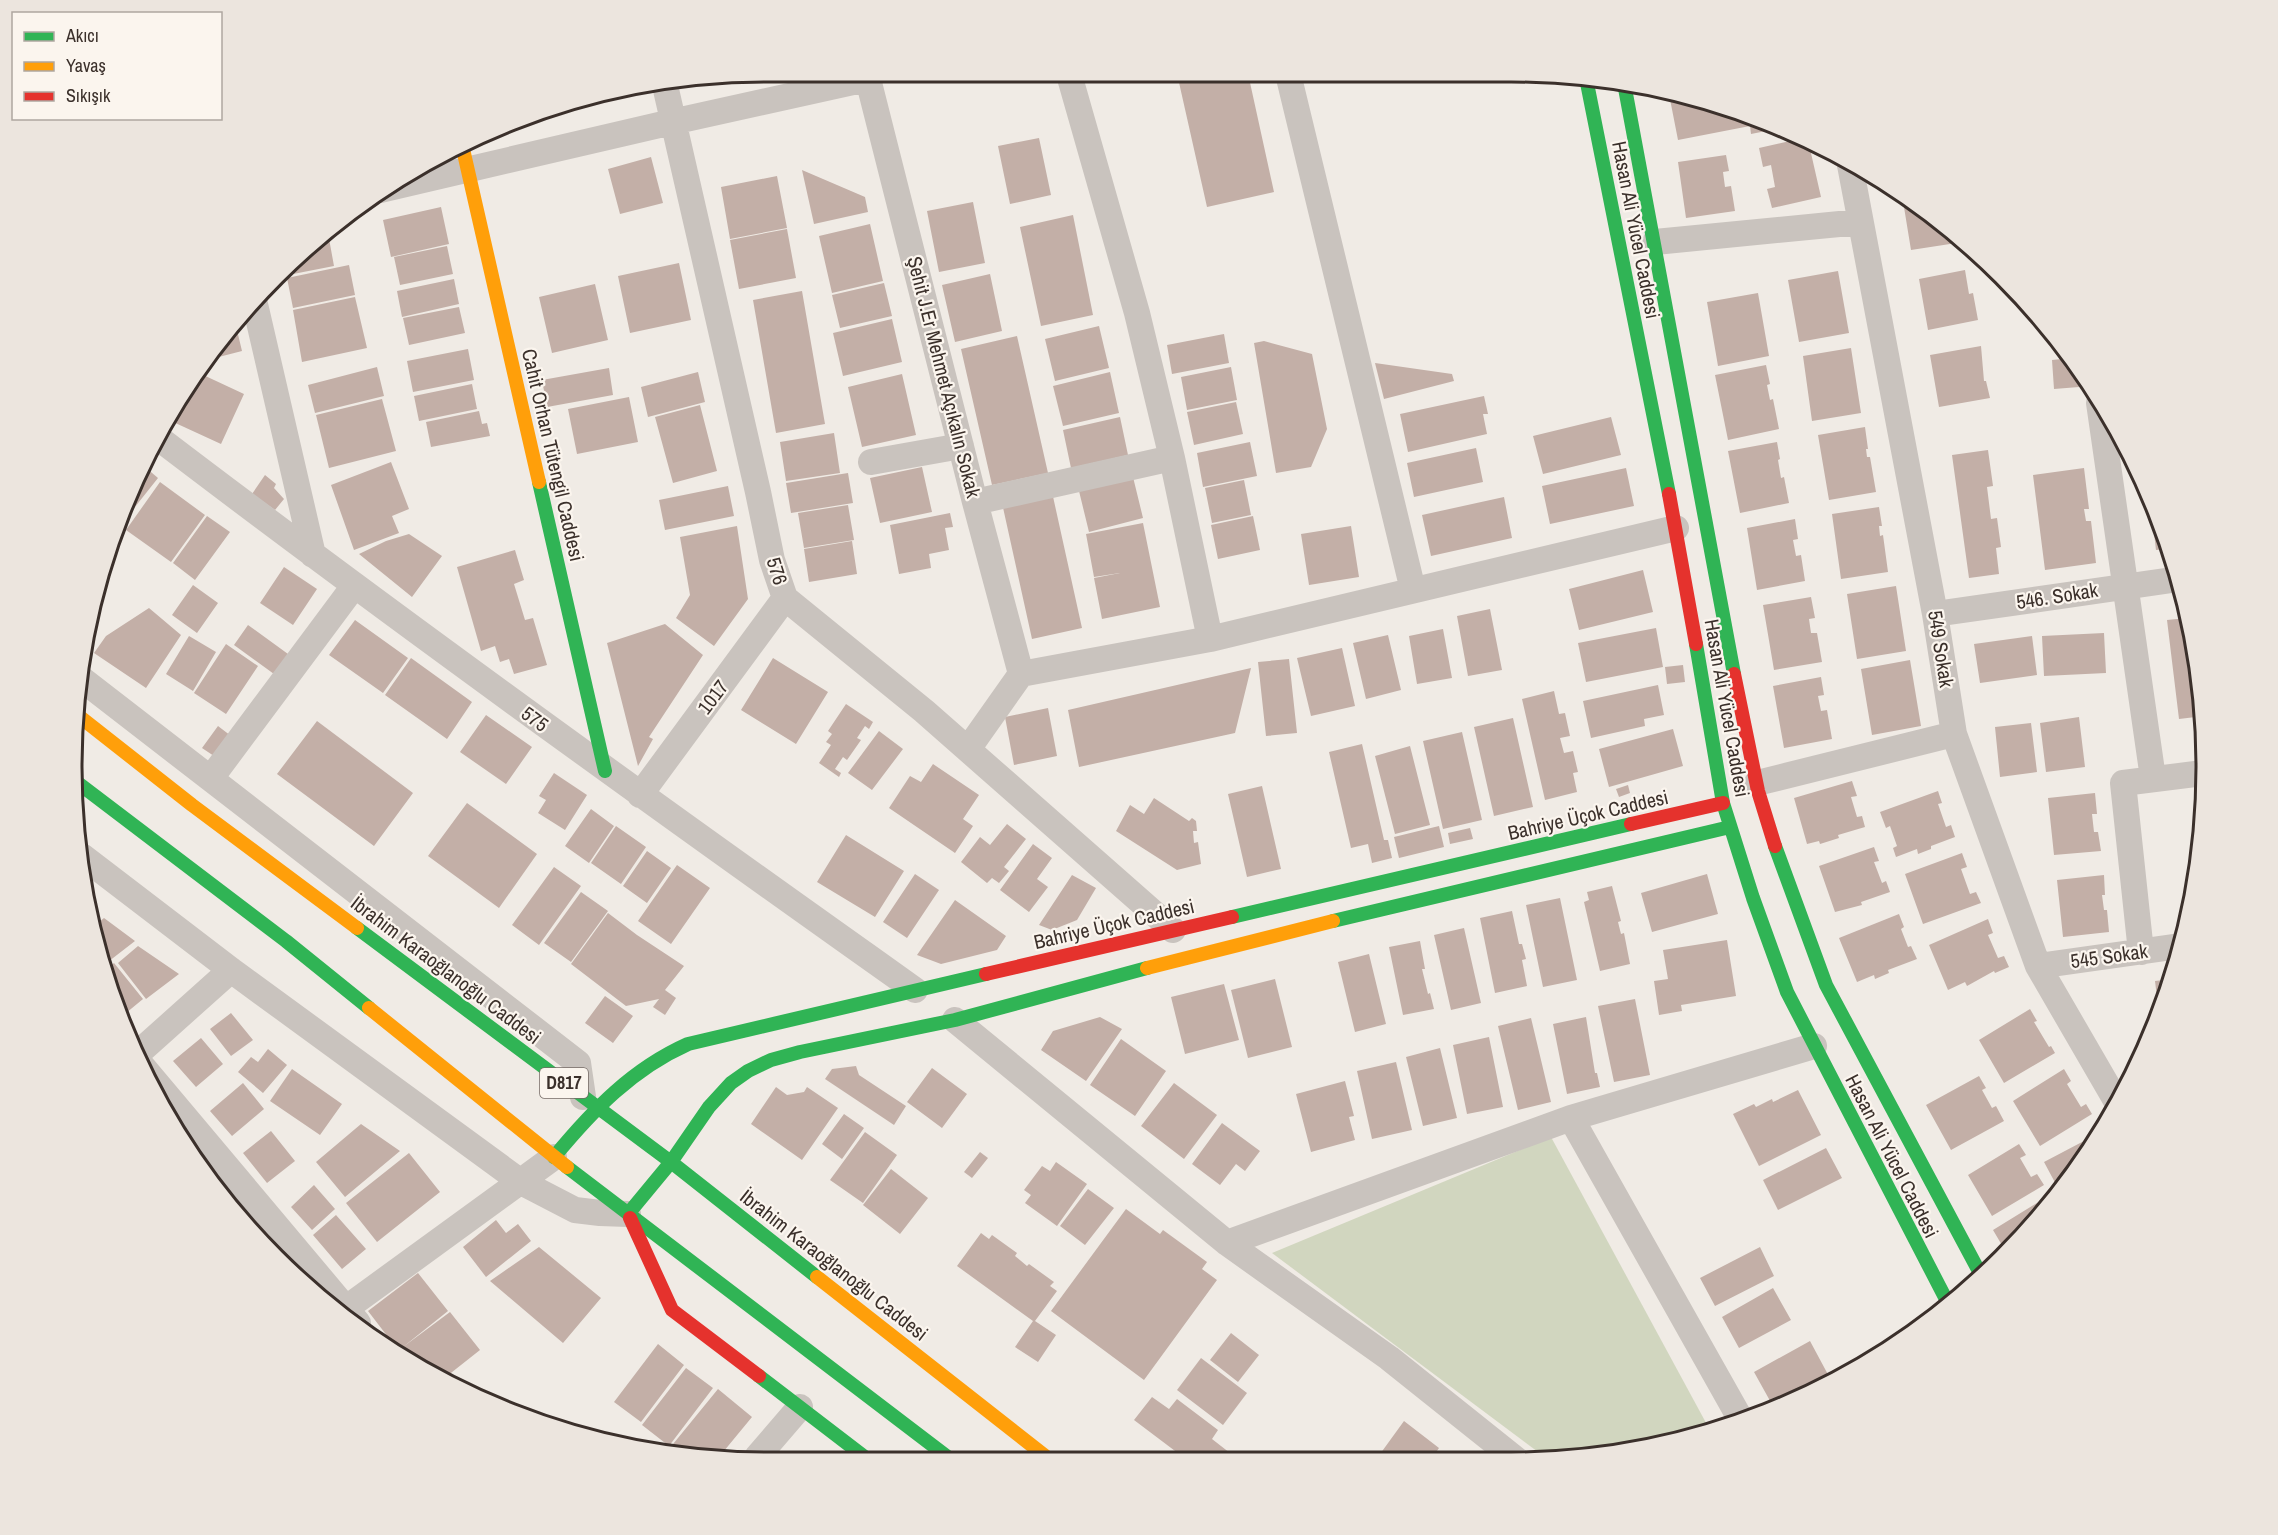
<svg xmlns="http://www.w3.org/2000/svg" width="2278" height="1535" font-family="'Archivo Narrow',sans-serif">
<rect width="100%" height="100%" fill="#f0ebe5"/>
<path fill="#d1d6bf" d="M1551,1137L1711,1432L1690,1439L1550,1461L1272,1253Z"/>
<path fill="#c3afa7" d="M1178,78H1249L1274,192L1207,207Z
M1669,94L1734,109L1781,128L1751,134L1750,126L1678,140Z
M1039,138L1051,195L1010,204L998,146Z
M1803,138L1808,140L1821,197L1772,208L1767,189L1775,187L1771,165L1763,167L1759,148Z
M1726,155L1729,171L1723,172L1725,187L1731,186L1735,211L1686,218L1678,162Z
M651,157L663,203L620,214L608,169Z
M802,170L865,197L868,212L814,224Z
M777,176L787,228L730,239L721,187Z
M1903,201L1962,240L1963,242L1911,250Z
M973,202L985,263L939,272L927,211Z
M441,207L449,244L391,257L383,220Z
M1073,215L1093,315L1041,326L1020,227Z
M870,224L883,281L832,293L819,236Z
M787,229L796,278L739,289L730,240Z
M328,233L334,266L288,275L287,267Z
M447,246L453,274L400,285L394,257Z
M679,263L691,320L630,333L618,276Z
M349,265L355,295L293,308L287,278Z
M1965,270L1969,294L1973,293L1978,320L1928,330L1919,279Z
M1838,271L1849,333L1799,342L1788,280Z
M990,274L1002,331L955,342L942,285Z
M454,279L459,304L402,317L397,291Z
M884,283L892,316L840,328L832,295Z
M595,284L608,340L552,353L539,297Z
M802,291L825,424L776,433L753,300Z
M1758,293L1769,356L1718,366L1707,302Z
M355,297L367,348L302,362L293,310Z
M459,307L465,333L409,345L403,318Z
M892,319L902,362L843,376L833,333Z
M235,322L242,351L207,360L216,344Z
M1099,326L1109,368L1055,381L1045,339Z
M1224,334L1229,363L1172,374L1167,345Z
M1017,336L1048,473L992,485L961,349Z
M1264,341L1312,354L1327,429L1311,467L1276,473L1254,343Z
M1981,346L1984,381H1986L1990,398L1939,407L1930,355Z
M1851,348L1861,413L1812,421L1803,356Z
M468,349L474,380L413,392L407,361Z
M2071,358L2077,368L2079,387L2054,389L2052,360Z
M1375,363L1452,374L1454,381L1384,399Z
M1766,365L1770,384L1767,385L1770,400L1773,399L1779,429L1728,440L1715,375Z
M377,367L384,396L315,413L308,385Z
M1231,367L1237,400L1187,410L1181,377Z
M609,368L613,395L547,407L542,380Z
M698,372L705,402L648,417L641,387Z
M1110,372L1119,413L1063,426L1053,386Z
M199,373L244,394L221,444L171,421Z
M902,374L916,435L862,447L848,387Z
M472,384L477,409L419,421L414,396Z
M1484,396L1488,414H1483L1487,434L1408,452L1400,414Z
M629,397L638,442L577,454L568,409Z
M382,399L396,451L329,468L316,415Z
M1236,402L1243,434L1194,445L1187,412Z
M700,405L717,471L673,483L655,417Z
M479,411L482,424L487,423L490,436L431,447L426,422Z
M1120,417L1128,455L1071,468L1063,430Z
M1611,417L1621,455L1543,474L1533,436Z
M1865,427L1868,449H1866L1867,457H1870L1876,492L1829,500L1818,435Z
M834,433L840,473L786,481L780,442Z
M1250,442L1257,476L1203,487L1197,453Z
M1777,442L1780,459L1778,460L1781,478L1784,477L1789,503L1740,513L1728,451Z
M1476,448L1483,482L1414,497L1407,463Z
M1988,450L1993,486L1987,487L1991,519L1997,518L2001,547L1996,548L1999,574L1969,578L1952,455Z
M391,462L409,509L392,516L399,533L354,550L331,485Z
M145,467L158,478L127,517L121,513L125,502Z
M922,467L932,512L880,523L870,478Z
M1626,468L1634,506L1550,524L1542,486Z
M2084,468L2089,509H2084L2086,521H2091L2096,563L2045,570L2033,475Z
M848,473L853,503L791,513L786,483Z
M265,475L276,484L274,488L284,499L275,510L252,494Z
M1133,477L1143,518L1089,532L1079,491Z
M1244,480L1251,515L1212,523L1205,488Z
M160,482L205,515L171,562L126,530Z
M728,486L734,516L665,530L659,500Z
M1052,492L1082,628L1032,639L1002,503Z
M1504,497L1512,538L1431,556L1422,515Z
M848,505L854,540L804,548L798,513Z
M1879,507L1882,526H1879L1880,536L1883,535L1888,572L1841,579L1832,514Z
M2151,507H2152L2168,549L2156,550Z
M950,513L953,527L945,528L949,550L929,554L931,568L899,574L890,525Z
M207,516L230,532L195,580L173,563Z
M1253,516L1260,550L1218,559L1211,525Z
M1795,519L1798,539L1793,540L1796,556L1801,555L1805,581L1757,590L1747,528Z
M1143,523L1160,607L1102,619L1094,578L1120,573L1094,577L1086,534Z
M737,526L748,599L714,646L676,618L690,595L680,537Z
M1351,526L1359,577L1309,585L1301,534Z
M409,534L442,556L412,597L359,554L386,541Z
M852,541L857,574L809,582L804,549Z
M515,550L524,580L514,584L525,620L533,618L547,665L514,674L509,659L500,662L495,646L481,651L457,567Z
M284,567L317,589L293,625L260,603Z
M1643,570L1653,612L1579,630L1569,589Z
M193,585L218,603L197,633L172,615Z
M1896,586L1906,651L1857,659L1847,594Z
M1811,597L1815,618L1809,619L1811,633H1817L1822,662L1774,670L1763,605Z
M149,608L181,635L146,688L94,653L106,636Z
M1490,609L1502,670L1468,676L1457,616Z
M2187,618L2204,716L2179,719L2167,620Z
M355,620L408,658L383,693L329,655Z
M665,624L703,655L649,737L653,739L638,766L607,643Z
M248,625L288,654L274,674L234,645Z
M1656,628L1663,667L1586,682L1578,643Z
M1443,629L1452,678L1417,684L1409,636Z
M2104,633L2106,673L2044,676L2042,636Z
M1388,635L1401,690L1366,699L1353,643Z
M189,636L216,652L193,691L166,674Z
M2032,636L2037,675L1980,683L1974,644Z
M226,644L258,666L226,714L194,693Z
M1342,648L1355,706L1311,716L1297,658Z
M411,658L472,702L447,739L385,695Z
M773,658L828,692L796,744L741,710Z
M1289,659L1297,733L1266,736L1258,662Z
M1910,660L1921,726L1872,735L1861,669Z
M1683,665L1685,682L1667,684L1665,667Z
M1251,668L1235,733L1079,767L1068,710Z
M1821,677L1824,695L1818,696L1821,711L1827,710L1832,739L1784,748L1773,686Z
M1658,685L1664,715L1644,719L1645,726L1591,738L1583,701Z
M1554,691L1559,714L1565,713L1570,736L1560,738L1564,753L1573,751L1578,772L1573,773L1577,792L1545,800L1522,699Z
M846,704L873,722L869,729L865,726L857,738L861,740L847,760L843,757L835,769L841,773L839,777L819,763L831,745L826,742L832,734L828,731Z
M1048,708L1057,756L1014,765L1005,717Z
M486,715L532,747L506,784L460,752Z
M2079,717L2085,767L2046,772L2040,723Z
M1513,718L1533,807L1494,816L1474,727Z
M317,721L413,793L374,846L277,774Z
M2031,723L2037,772L2000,777L1995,727Z
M218,726L235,739L220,760L202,748Z
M1673,729L1683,766L1609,787L1599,749Z
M879,731L903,749L872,790L848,773Z
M1462,732L1482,820L1443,829L1423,741Z
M1362,744L1384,840H1388L1392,858L1372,863L1368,844L1351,848L1329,752Z
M1410,746L1430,825L1395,834L1375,756Z
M933,764L979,795L963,819L973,826L955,853L889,808L910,776L921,782Z
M554,773L587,795L565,830L538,813L546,800L539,796Z
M1852,781L1857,796L1851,797L1857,817L1862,816L1865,827L1838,835L1839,838L1820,844L1819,841L1807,844L1794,798Z
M1628,785L1630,793L1619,797L1616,789Z
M1262,786L1281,869L1247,877L1228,794Z
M1938,791L1942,803L1938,804L1946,827L1951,825L1955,837L1931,846V849L1918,854L1917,849L1896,857L1893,848L1897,846L1890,826L1886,828L1880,812Z
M2095,793L2097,814H2092L2094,832H2098L2101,851L2054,855L2048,798Z
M1154,798L1189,821L1192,818L1196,821L1197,831H1193L1194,843L1198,842L1201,864L1177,870L1116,831L1130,805L1144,814Z
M467,803L537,854L499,908L428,856Z
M591,809L614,826L589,863L565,846Z
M1007,824L1026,839L1004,867L1009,871L999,883L992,878L987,883L961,862L980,837L990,845Z
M616,826L646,847L621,884L591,863Z
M1439,826L1444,847L1399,858L1394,837Z
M1470,828L1473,839L1450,844L1448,833Z
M846,835L904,871L875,917L817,882Z
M1033,844L1052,858L1037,879L1048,887L1029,912L1000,890Z
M1874,847L1879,861L1874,862L1882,883L1886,881L1890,892L1861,902L1862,905L1835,912L1819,866Z
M647,851L671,868L647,903L623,886Z
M1962,853L1967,867L1961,869L1970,894L1976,892L1981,903L1923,924L1905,874Z
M677,865L710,888L671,944L638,921Z
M554,867L581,886L539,945L512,925Z
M915,874L939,890L907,938L883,922Z
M1707,874L1718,914L1652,932L1641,893Z
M1072,875L1096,888L1077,920L1052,930L1039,925Z
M2104,875L2105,895H2102L2104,910H2107L2109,932L2063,937L2057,880Z
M1612,886L1621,921L1618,922L1621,934L1624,933L1630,964L1600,971L1584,902L1589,900L1587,892Z
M581,892L608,911L571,962L544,943Z
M1560,898L1577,980L1543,987L1526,905Z
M955,900L1006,936L997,950L941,964L917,955Z
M1512,911L1519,944H1522L1526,959L1522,960L1527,986L1495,993L1480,918Z
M608,913L637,935L684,966L665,990L676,998L665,1015L653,1007L659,999L626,1006L571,964Z
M1899,914L1904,927L1901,929L1908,947L1911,946L1917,959L1888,970L1889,973L1875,979L1874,975L1857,982L1839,938Z
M104,918L135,941L104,965L93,927Z
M1988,919L1993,933L1988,935L1998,958L2004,956L2009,967L1995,973L1994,971L1967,986L1965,982L1948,990L1929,945Z
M1464,928L1481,1003L1451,1010L1434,935Z
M1727,940L1736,996L1681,1005L1682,1011L1659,1015L1654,981L1668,979L1663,950Z
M1420,941L1425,969H1422L1428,994L1430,993L1434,1009L1403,1015L1389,947Z
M138,946L179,974L146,999L118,963Z
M1369,954L1386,1024L1355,1032L1338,962Z
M114,963L143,999L120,1018L106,970Z
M1275,979L1292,1047L1248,1058L1231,990Z
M2172,979L2169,991L2159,1014L2155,981Z
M1224,984L1239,1040L1185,1054L1171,997Z
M605,996L633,1016L613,1043L585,1023Z
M1635,999L1650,1075L1614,1082L1598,1006Z
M2030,1009L2037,1021L2034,1022L2049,1047L2051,1046L2055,1053L2004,1083L1979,1040Z
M231,1013L253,1040L231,1056L210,1029Z
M1100,1017L1122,1029L1086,1081L1041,1050L1053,1031Z
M1586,1017L1595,1073H1597L1600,1087L1567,1094L1553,1024Z
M1531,1018L1551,1102L1518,1110L1498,1026Z
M1489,1037L1503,1107L1467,1114L1453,1045Z
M201,1038L223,1064L196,1087L173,1061Z
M1121,1039L1166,1071L1135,1116L1090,1085Z
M1440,1048L1457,1118L1423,1126L1406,1057Z
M268,1049L287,1065L263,1093L238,1072L251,1057L258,1062Z
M1396,1062L1412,1130L1372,1139L1357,1071Z
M856,1066L859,1075L906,1106L894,1125L825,1079L832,1069Z
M932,1068L967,1094L942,1128L907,1102Z
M292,1069L342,1104L320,1135L270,1101Z
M2064,1069L2071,1081L2067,1084L2081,1107L2086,1104L2092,1114L2040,1146L2013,1101Z
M1979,1076L1986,1088L1982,1090L1992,1108L1996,1106L2004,1121L1951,1150L1926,1105Z
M1345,1081L1354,1116L1349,1117L1355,1140L1311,1152L1296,1094Z
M243,1083L264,1109L232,1136L210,1111Z
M1174,1083L1217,1115L1184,1159L1141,1126Z
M776,1087L787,1095L804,1092L807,1087L838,1108L802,1160L751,1124Z
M1798,1090L1821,1135L1759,1166L1733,1114L1754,1104L1756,1107L1772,1099L1773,1102Z
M844,1114L864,1128L842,1159L822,1144Z
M1222,1123L1260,1151L1245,1171L1236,1164L1220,1185L1192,1164Z
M361,1124L400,1151L345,1197L316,1162Z
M271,1131L295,1161L267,1183L243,1153Z
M865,1132L897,1155L863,1203L830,1180Z
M2101,1132L2059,1190L2044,1162Z
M2019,1144L2026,1155L2020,1158L2031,1177L2037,1174L2044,1185L1992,1216L1968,1175Z
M1826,1148L1842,1178L1778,1210L1763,1180Z
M980,1152L988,1158L972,1178L964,1172Z
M409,1153L440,1192L377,1242L346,1203Z
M1056,1162L1087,1184L1057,1226L1025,1203L1031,1195L1024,1190L1042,1166L1050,1171Z
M891,1169L928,1198L900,1234L863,1205Z
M314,1185L335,1209L312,1230L291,1207Z
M1088,1189L1114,1208L1085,1245L1060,1226Z
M2045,1198L2049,1204L2033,1226L2006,1252L1993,1230Z
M1126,1209L1160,1234L1163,1230L1207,1262L1202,1269L1217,1280L1144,1380L1051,1311Z
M336,1215L366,1249L342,1269L313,1235Z
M496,1220L506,1233L518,1224L531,1241L486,1277L463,1247Z
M981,1233L989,1239L992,1235L1017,1253L1015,1256L1027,1266L1029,1264L1054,1282L1050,1286L1057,1291L1035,1321L1056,1335L1038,1362L1015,1347L1033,1321L957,1266Z
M539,1247L601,1298L563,1343L490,1281Z
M1760,1247L1774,1276L1715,1306L1700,1278Z
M418,1273L448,1311L403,1347L450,1312L480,1350L442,1380L398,1350L368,1311Z
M1773,1288L1791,1320L1739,1348L1722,1317Z
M1231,1333L1259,1355L1238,1382L1210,1360Z
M1810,1341L1832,1382L1818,1391L1774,1408L1754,1372Z
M658,1344L684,1365L641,1422L614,1402Z
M1201,1358L1247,1393L1223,1425L1177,1390Z
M686,1368L713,1388L669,1446L642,1425Z
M718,1389L752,1417L719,1457H679L669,1449Z
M1152,1397L1169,1409L1177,1399L1218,1430L1212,1439L1230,1453L1225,1460H1187L1134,1420Z
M1404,1421L1439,1448L1430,1461H1375Z"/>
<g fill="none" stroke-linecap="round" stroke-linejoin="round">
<path stroke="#c9c3be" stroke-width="26" d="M1070,78L1137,313L1172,458L1210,639
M1289,78L1413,590
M868,79L975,502L1021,674
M664,81L758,492L772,560L785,598L924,711L1173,930
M1850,165L1935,614L1954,734L2038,966L2118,1104
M380,190L672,122L871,78
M1655,242L1860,222
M254,300L313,555
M2099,403L2153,778
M161,440C408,628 661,810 915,990
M871,462L961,446
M975,502L1172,458
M1935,614L2179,579
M79,677L578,1063L583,1097
M968,749L1021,674L1210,639L1676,528
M211,778L354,586
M1757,783L1954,734
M640,795L785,598
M82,856L231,970L521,1182L575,1210L600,1213L628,1214
M2141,952L2123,783L2203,773
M2038,966L2180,946
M955,1020L1227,1243L1389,1358L1518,1461
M136,1055L231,970
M138,1061L358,1323
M1571,1118L1741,1420
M1227,1243L1571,1118L1814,1046
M341,1312L554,1157
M757,1457L800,1407"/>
<path stroke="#30b455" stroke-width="14" d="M1586,78L1669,494
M1624,83L1734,674
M539,482L605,771
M1696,644L1723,803L1753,898L1787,992L1949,1305
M78,783L286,941L369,1008
M1775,846L1826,985L1981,1275
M1232,917L1631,824
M1333,921L1730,827
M357,928L671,1162L817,1277
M554,1157C593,1110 632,1069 688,1044L986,974
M567,1167L949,1458
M628,1214L671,1162L709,1107L731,1083L748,1071L771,1060L800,1052L955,1020L1147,968
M759,1376L866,1458"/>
<path stroke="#ff9f0a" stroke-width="14" d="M463,149L539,482
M75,713L192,805L357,928
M1147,968L1333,921
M369,1008L567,1167
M817,1277L1049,1459"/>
<path stroke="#e5322d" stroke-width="14" d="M1669,494L1696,644
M1734,674L1758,791L1775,846
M1631,824L1723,803
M986,974L1232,917
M630,1218L672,1310L759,1376"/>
</g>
<g text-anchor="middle" stroke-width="4.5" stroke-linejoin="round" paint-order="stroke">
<rect fill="#fbf5ee" stroke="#756b66" stroke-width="1.5" x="540" y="1068" width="48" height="30" rx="4.5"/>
<g font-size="18" font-weight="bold" fill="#3b302b">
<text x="564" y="1089">D817</text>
</g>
<g font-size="20" fill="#3b302b" stroke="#fbf5ee">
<text transform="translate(1636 230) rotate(79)" y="7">Hasan Ali Yücel Caddesi</text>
<text transform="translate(944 377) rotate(76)" y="7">Şehit J.Er Mehmet Açıkalın Sokak</text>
<text transform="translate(553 455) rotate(77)" y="7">Cahit Orhan Tütengil Caddesi</text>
<text transform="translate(777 571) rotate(73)" y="7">576</text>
<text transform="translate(2057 596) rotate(-9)" y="7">546. Sokak</text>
<text transform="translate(1941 649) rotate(81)" y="7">549 Sokak</text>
<text transform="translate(713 697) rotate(-53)" y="7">1017</text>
<text transform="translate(1727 708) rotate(80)" y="7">Hasan Ali Yücel Caddesi</text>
<text transform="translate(535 719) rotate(36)" y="7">575</text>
<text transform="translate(1588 815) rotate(-13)" y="7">Bahriye Üçok Caddesi</text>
<text transform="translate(1114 924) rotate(-13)" y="7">Bahriye Üçok Caddesi</text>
<text transform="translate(2109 956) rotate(-8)" y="7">545 Sokak</text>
<text transform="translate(446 970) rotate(37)" y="7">İbrahim Karaoğlanoğlu Caddesi</text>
<text transform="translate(1892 1156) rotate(63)" y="7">Hasan Ali Yücel Caddesi</text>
<text transform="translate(834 1265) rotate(38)" y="7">İbrahim Karaoğlanoğlu Caddesi</text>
</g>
</g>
<path d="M0 0H2278V1535H0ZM767 82H1511A685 685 0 0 1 2196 767V767A685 685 0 0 1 1511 1452H767A685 685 0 0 1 82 767V767A685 685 0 0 1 767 82Z" fill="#ece5de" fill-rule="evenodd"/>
<path fill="none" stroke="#3b302b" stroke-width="3" d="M767 82H1511A685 685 0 0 1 2196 767V767A685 685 0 0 1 1511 1452H767A685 685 0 0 1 82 767V767A685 685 0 0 1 767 82Z"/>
<rect x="12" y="12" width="210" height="108" fill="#fbf5ee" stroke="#aea6a0" stroke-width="1.5"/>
<rect x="24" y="32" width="30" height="9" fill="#30b455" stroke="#aea6a0" stroke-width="1.5"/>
<text x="66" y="42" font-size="18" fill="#3b302b">Akıcı</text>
<rect x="24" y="62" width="30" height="9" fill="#ff9f0a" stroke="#aea6a0" stroke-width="1.5"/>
<text x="66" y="72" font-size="18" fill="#3b302b">Yavaş</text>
<rect x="24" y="92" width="30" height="9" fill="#e5322d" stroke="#aea6a0" stroke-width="1.5"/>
<text x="66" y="102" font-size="18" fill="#3b302b">Sıkışık</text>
</svg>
